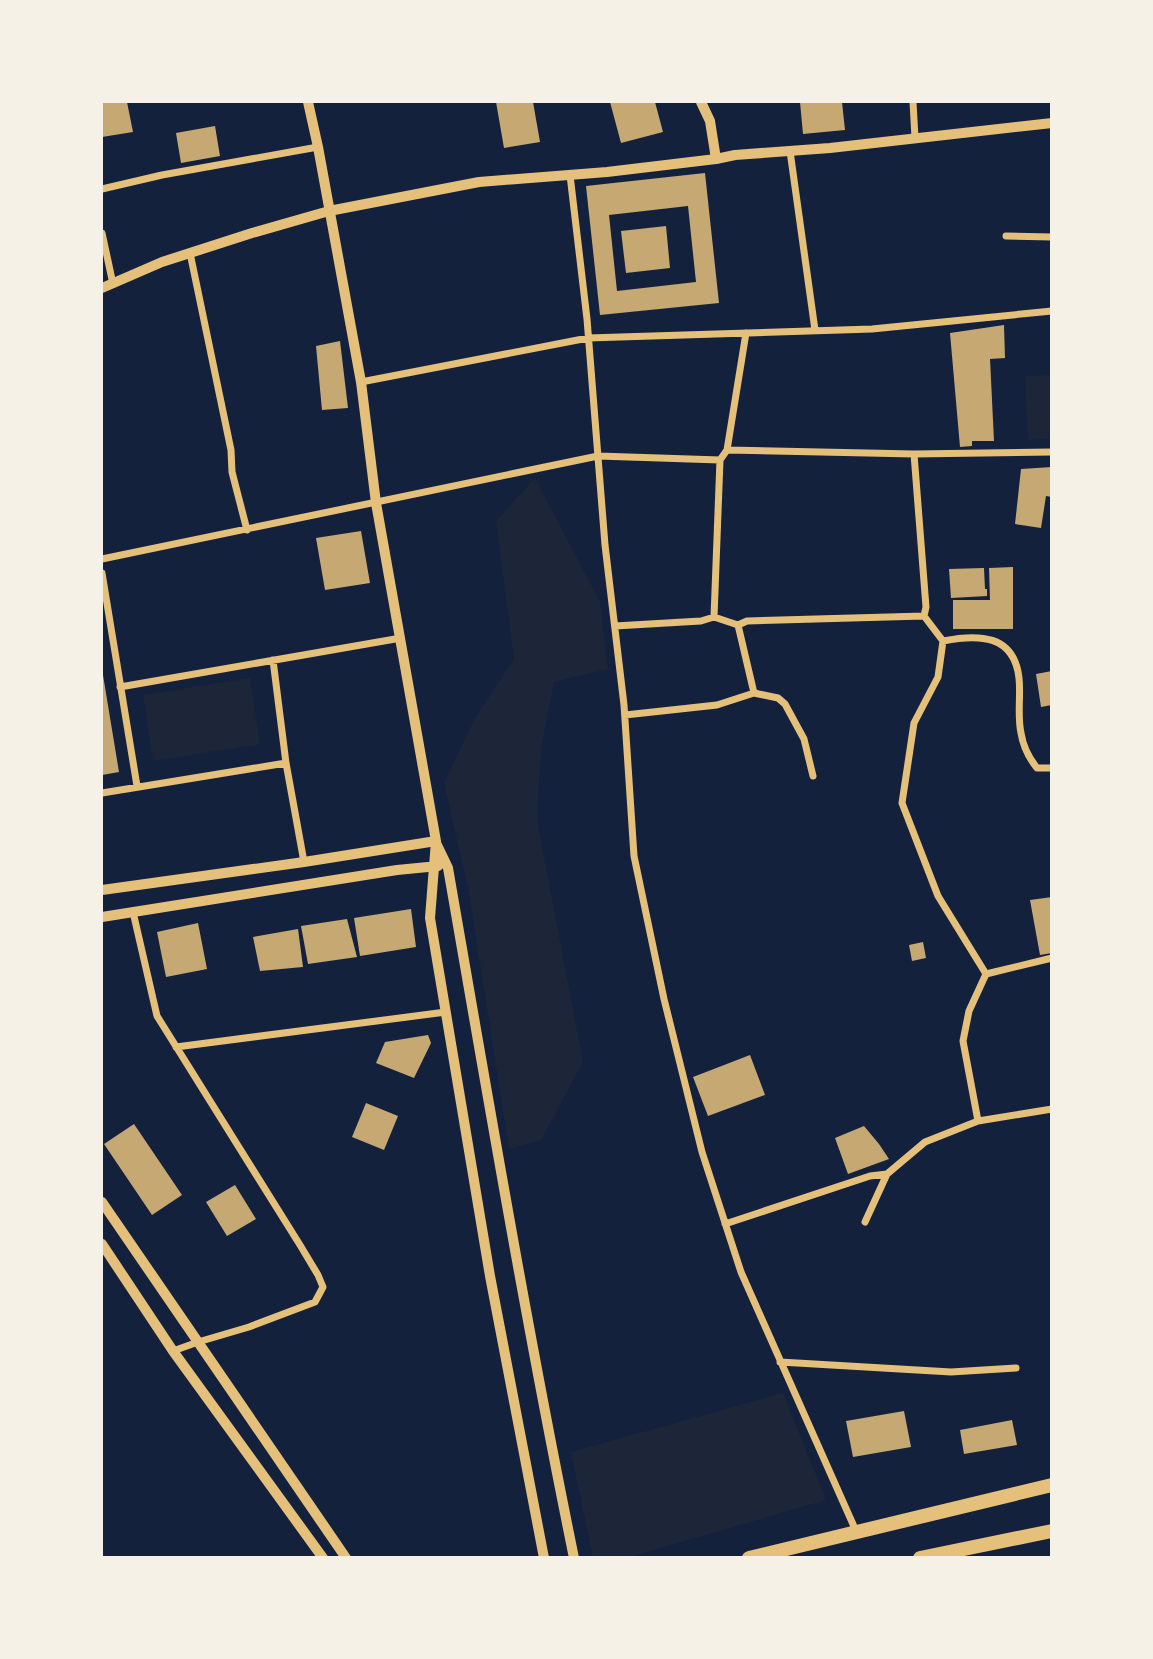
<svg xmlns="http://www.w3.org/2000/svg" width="1153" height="1659" font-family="'Public Sans',sans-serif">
<rect width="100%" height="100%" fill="#14213d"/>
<path fill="#1d2539" d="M1051,375V439L1028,440L1025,376Z
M535,478L600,602L608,669L554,682L541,747L537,820L583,1062L541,1140L509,1149L469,893L444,783L474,720L514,659L496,521Z
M250,678L260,744L153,761L143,695Z
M783,1393L826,1500L629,1557H593L571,1452Z"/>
<path fill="#c6a872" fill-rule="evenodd" d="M113,102H127L133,132L102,137V103Z
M496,102H533L540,142L504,148Z
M610,102H655L663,132L621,143Z
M800,102H842L845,130L803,134Z
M215,126L220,156L181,163L176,133Z
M705,173L719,303L600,315L586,186ZM688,206L696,282L617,291L609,215Z
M666,226L670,268L626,273L621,231Z
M1004,325L1005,358L990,359L994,441H972V446L960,447L950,333Z
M340,341L348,408L322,410L316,346Z
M1052,467V497L1046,496L1041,528L1015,524L1021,469Z
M361,531L370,583L325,590L316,538Z
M1013,567V629H953V600H990L989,568Z
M984,568L985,589H987V596L951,598L949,569Z
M1052,671V705L1041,707L1036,674Z
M102,675H103L119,772L102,775Z
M1052,897V953L1040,955L1030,900Z
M411,909L416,947L360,956L354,918Z
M347,919L357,957L308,964L301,926Z
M198,923L207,969L166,977L157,932Z
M298,929L303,967L260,971L253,937Z
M923,942L926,958L912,961L909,945Z
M428,1035L431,1043L414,1078L376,1063L385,1042Z
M750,1055L765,1095L708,1116L693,1077Z
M366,1103L398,1116L384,1150L352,1137Z
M134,1124L182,1195L152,1215L104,1144Z
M864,1126L879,1144L889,1159L848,1174L835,1138Z
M235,1185L256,1219L227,1236L206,1202Z
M904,1411L911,1447L853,1457L846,1421Z
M1012,1420L1017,1445L964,1454L960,1430Z"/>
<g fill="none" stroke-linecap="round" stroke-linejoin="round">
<path stroke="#e5c07b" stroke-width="7" d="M913,102L915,138
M790,151L815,330
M570,175L587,319L605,545L624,705L634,856L664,999L702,1152L741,1272L856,1531
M102,189L162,175L318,147
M102,233L113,284
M1006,236L1052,237
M190,253L231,450L232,472L247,530
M361,382L588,338L872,329L1052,311
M727,450L914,454L1052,452
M914,454L926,607L924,616L943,641L938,677L914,723L902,803L938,896L986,974
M102,559L598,456L720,460
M102,573L137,786
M714,617L720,460L727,450L746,333
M738,625L754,693
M615,626L701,621L714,617L738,625L747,621L924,616
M943,641C978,634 1014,634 1019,678C1021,696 1017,715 1021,733C1023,746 1029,758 1037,768H1052
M273,660L286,763L304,862
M120,687L401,638
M625,715L717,705L754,693L778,698L785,704L804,739L813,776
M102,793L286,763
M133,912L157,1016L300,1245L318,1275L323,1287L315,1302L249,1327L198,1342L173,1351
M986,974L1052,958
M176,1047L446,1012
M978,1121L963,1041L969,1011L986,974
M865,1222L887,1174L925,1142L978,1121L1052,1109
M725,1224L870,1176L887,1174
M780,1362L951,1372L1016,1368"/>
<path stroke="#e5c07b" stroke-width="10" d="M308,102L318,147L361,382L376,503L436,841L430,918L490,1276L544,1558
M701,102L710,121L716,159
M102,288L162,262L252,233L329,211L479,182L607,172L716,159L735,155L830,148L1052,123
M436,843L448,868C488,1098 527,1328 574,1558
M102,890L304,862L436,841
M102,917L397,870L438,866
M102,1202L346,1558
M102,1244L173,1351L323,1558"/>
<path stroke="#e5c07b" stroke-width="14" d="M749,1558L1052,1485
M920,1558L1052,1531"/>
</g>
<rect width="1153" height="1659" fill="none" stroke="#f6f1e7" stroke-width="206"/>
</svg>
